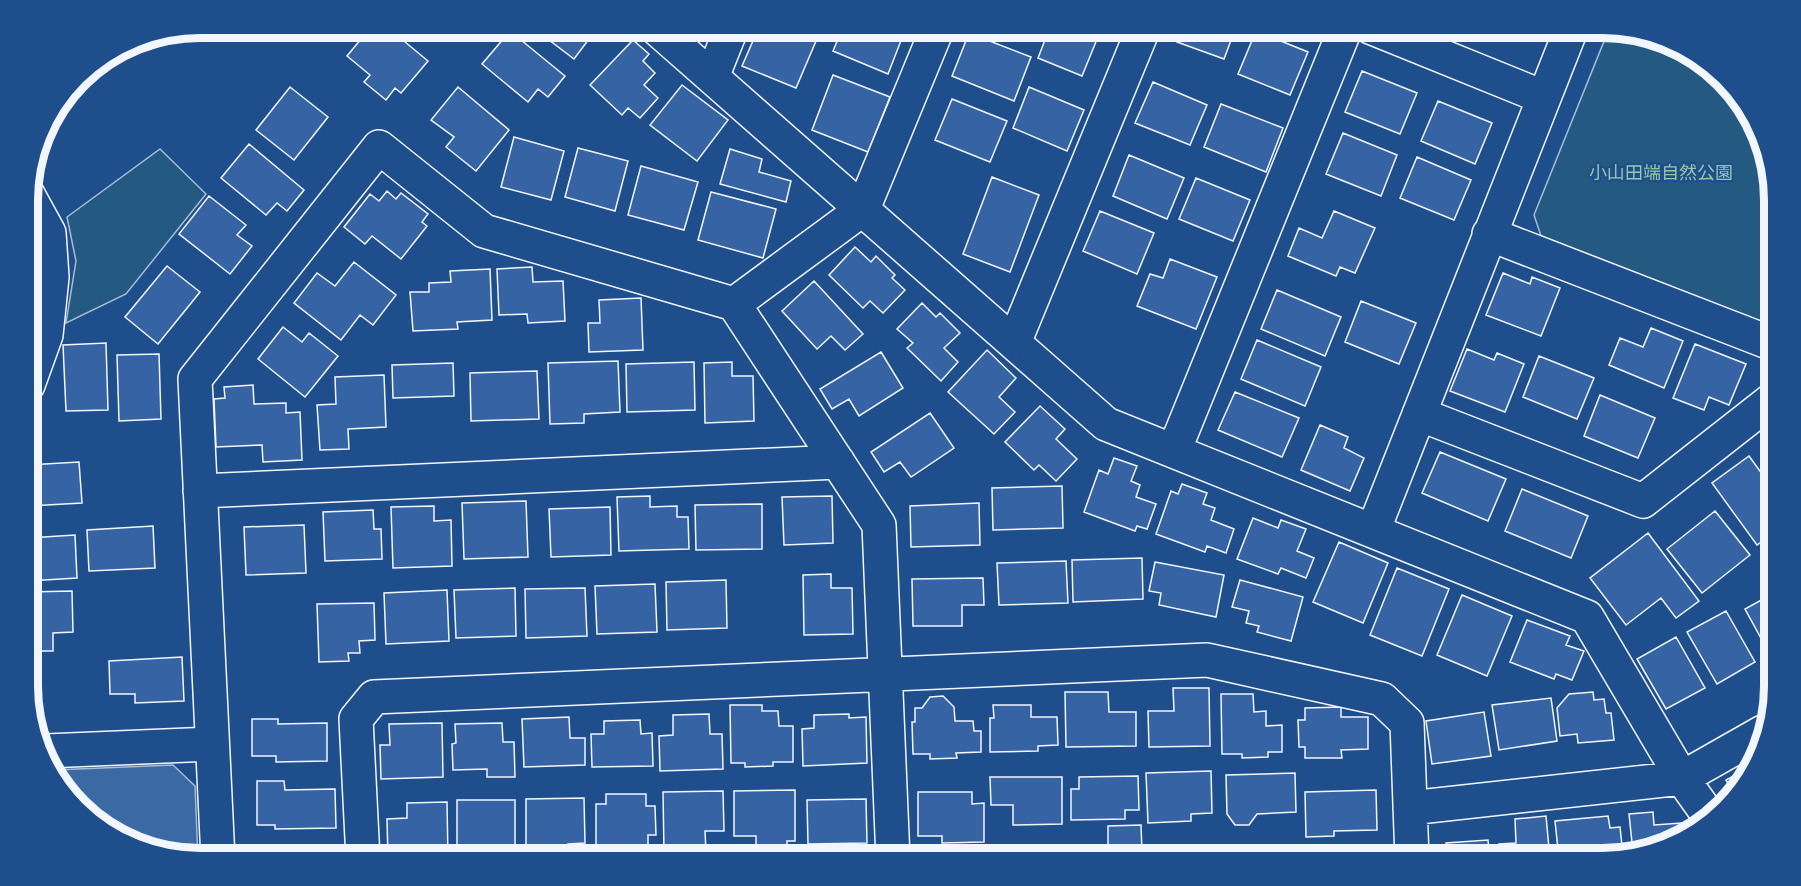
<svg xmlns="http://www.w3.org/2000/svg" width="1801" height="886" font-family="Commissioner,'Noto Sans JP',sans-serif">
<rect width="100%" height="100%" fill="#1f4e8c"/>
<path fill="#245a82" stroke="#a8bbd7" stroke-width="1.5" d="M1609,29L1677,45L1739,95L1773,177V326L1541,236L1534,215Z
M160,149L206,194L126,294L66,323L76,261L67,217Z"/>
<path fill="#3b69a3" stroke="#a8bbd7" stroke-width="1.5" d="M173,765L195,786L198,859L124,841L62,791L54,770Z"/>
<path fill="#3563a3" stroke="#f2f6ff" stroke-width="1.5" d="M371,27H387L428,61L401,93L395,88L386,100L364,82L370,75L347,56Z
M427,27H441L437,33Z
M532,27H598L574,59Z
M759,27H822L796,88L742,66Z
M843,27H891L904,33L888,74L833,51Z
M1050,27H1102L1082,76L1038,58Z
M1183,27H1236L1224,59L1177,42Z
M1506,27H1524L1521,33Z
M510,31L565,76L548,97L538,89L528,102L482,64Z
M1256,31L1308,52L1290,95L1238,74Z
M969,33L1031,57L1014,101L952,76Z
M633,40L649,54L643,61L655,73L644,85L658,98L640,118L628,108L622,115L590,85Z
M1362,71L1417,93L1400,134L1345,112Z
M833,75L890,97L868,152L812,130Z
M1153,82L1207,105L1190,145L1135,123Z
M682,85L728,120L697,161L650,125Z
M290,87L328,117L294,160L256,130Z
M458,87L509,130L476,171L446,147L454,137L431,120Z
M1029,87L1084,110L1067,151L1013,128Z
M952,99L1007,121L990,162L935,140Z
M1438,101L1492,123L1475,164L1421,141Z
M1221,104L1283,128L1266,172L1204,147Z
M1343,133L1397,155L1381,196L1326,174Z
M514,137L564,151L551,200L501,187Z
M249,144L304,190L287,211L277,203L266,215L221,178Z
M578,148L628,161L615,211L565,197Z
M730,149L762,159L759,172L791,181L786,202L720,184Z
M1129,155L1184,178L1167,219L1113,196Z
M1417,157L1471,180L1454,220L1400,198Z
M641,166L698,182L684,230L628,215Z
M992,177L1039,195L1010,272L963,254Z
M1196,178L1250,200L1233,241L1179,219Z
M387,191L396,199L401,193L428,214L422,222L427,226L401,259L372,236L365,244L344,227L370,194L379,201Z
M711,192L776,209L763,258L698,240Z
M209,196L246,225L237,235L252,246L230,274L179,234Z
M1100,211L1154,233L1137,274L1083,251Z
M1334,211L1375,228L1355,273L1340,267L1336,276L1288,256L1299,228L1322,238Z
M28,247L33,249L28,263Z
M855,247L871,262L876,256L895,275L892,278L905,290L883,313L870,301L863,308L829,275Z
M1170,259L1217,277L1196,329L1137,306L1150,274L1163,278Z
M354,262L396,295L373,325L360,315L341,340L294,303L317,273L335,286Z
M28,263L35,267L28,283Z
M167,266L200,292L158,344L125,317Z
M532,267L533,282L563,281L565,321L528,323L527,314L499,315L497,269Z
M490,269L492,320L457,322L458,329L413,331L410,292H429V283L451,282L450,271Z
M1503,273L1530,284L1532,277L1560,288L1541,336L1486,315Z
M814,281L863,334L845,350L831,336L817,349L782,311Z
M1277,290L1341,317L1325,356L1261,329Z
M641,298L643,350L589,352L588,323H600L599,300Z
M1361,301L1416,323L1399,364L1345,342Z
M922,303L936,317L940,313L960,333L944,348L958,362L941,381L907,348L913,343L897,329Z
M283,327L302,342L309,333L338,356L305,397L258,359Z
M1651,328L1683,341L1664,388L1609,365L1620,338L1643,347Z
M1257,340L1321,367L1305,406L1241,379Z
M106,343L108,410L66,411L63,345Z
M1695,344L1746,364L1729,405L1709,397L1704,410L1673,398Z
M1467,349L1494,360L1497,353L1524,364L1505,412L1450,391Z
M987,350L1016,378L999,397L1015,412L994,434L948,392Z
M881,352L903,388L859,416L849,399L832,409L820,389Z
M159,354L161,419L119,421L117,355Z
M1539,356L1594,378L1577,419L1523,397Z
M618,361L620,412L584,414V423L550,424L548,363Z
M694,362L695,410L627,412L626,364Z
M732,362V376H753L754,421L705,423L704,363Z
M453,363L454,396L393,398L392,365Z
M537,371L539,419L471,421L470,373Z
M384,375L386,427L348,429L349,449L320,450L317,405L336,404L335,377Z
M253,385L254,404L286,403V413L300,412L302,460L263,462L262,445L216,447L214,399L225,398L224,387Z
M1235,392L1299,418L1282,457L1218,430Z
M1600,395L1655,418L1638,458L1584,436Z
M1040,406L1065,429L1056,439L1077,459L1056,481L1039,465L1034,470L1005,442Z
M930,413L954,448L911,477L900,462L884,472L871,452Z
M1320,425L1348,437L1344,448L1364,458L1350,491L1301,470Z
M1440,452L1506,479L1488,521L1422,493Z
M1749,456L1773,489L1774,533L1757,545L1712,483Z
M1114,458L1137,466L1131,481L1140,485L1136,497L1156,504L1147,529L1137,526L1135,531L1084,512L1099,470L1108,474Z
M79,462L82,503L29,506L28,465Z
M1182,484L1207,493L1203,504L1215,508L1211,520L1234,529L1226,553L1207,546L1205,552L1156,534L1171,491L1178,494Z
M1062,486L1063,528L993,530L992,488Z
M1522,489L1588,516L1571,558L1505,531Z
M650,496V507L677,506V517H688L689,549L619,551L617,497Z
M832,496L833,543L784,545L782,497Z
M526,501L528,557L464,559L462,503Z
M979,503L980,545L911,547L910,506Z
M762,504V549L696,550L695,505Z
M434,506V521L451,520L452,566L393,568L391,507Z
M610,507L611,555L551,557L549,509Z
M373,510L374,529H381L382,559L325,561L323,512Z
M1715,511L1750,555L1702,593L1667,549Z
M1253,518L1278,528L1281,520L1306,529L1297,551L1314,558L1306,578L1281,568L1278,574L1237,559Z
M304,525L306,573L246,575L244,527Z
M153,526L155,568L89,571L87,530Z
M1648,533L1699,601L1676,618L1661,598L1626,625L1590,578Z
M75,535L77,578L28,581V538Z
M1339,542L1388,563L1363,623L1313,602Z
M1142,558L1143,599L1073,602L1072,560Z
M1066,561L1068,603L999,605L997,563Z
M1155,562L1224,575L1216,617L1159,605L1161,593L1149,591Z
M1397,568L1449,589L1422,656L1370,635Z
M831,574V588H852L853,634L804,635L803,575Z
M983,578L984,605H962V626H913L912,579Z
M726,580L727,628L667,630L666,582Z
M1240,580L1303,597L1291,641L1257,632L1259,626L1246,623L1249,611L1232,607Z
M655,584L657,632L597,634L595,586Z
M515,588L516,636L456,638L454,590Z
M585,588L587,636L526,638L525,589Z
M447,590L449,641L386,644L384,593Z
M72,591L73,632L53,633V651H28V592Z
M1774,593V662L1745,609Z
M1462,595L1512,616L1487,676L1437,655Z
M374,603L375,640L359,641L360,653H348L349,661L319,662L317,604Z
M1726,611L1755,662L1717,684L1687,632Z
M1527,620L1570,636L1566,645L1584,651L1572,680L1556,674L1554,679L1510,662Z
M1676,637L1705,688L1666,709L1637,659Z
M182,657L184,701L135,703V694H110L109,661Z
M1173,688H1209L1210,746L1149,747L1148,711H1174Z
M1065,692H1108L1109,712H1136V746L1066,747Z
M1593,692L1594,700L1604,699L1606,713H1611L1614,740L1578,743L1577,734L1560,736L1557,708L1569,694Z
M1221,694H1253L1254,712L1266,711V726L1282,725V752H1268V757L1242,758V754H1222Z
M943,696L954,707L955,721H973L974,731H981V752L956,753L957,758L930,759V754H913L912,722H915V708H922L930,697Z
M1551,698L1557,741L1499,750L1492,705Z
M730,705H762V711H778L779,726H793V762H773V766L745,767V763H731Z
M993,705H1031V717H1057L1058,745L1038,746V751L990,752V718H994Z
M1341,707V717H1368V749L1341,750L1342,758H1305V747H1299L1298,720H1305V708Z
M1484,712L1491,756L1432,764L1426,721Z
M709,714L710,734H722L723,769L660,771L659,736L673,735V715Z
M849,714V718L866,717L867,763L803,766L802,729L814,728V715Z
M569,717L570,738H585V765L524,767L522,719Z
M252,719H278V724L327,723V761L276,762V756H252Z
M640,720L641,734L652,733L653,766L592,767L591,734H604V721Z
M442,723L443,777L381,779L380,745H390L389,724Z
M502,723L503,742H514L515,777H487V769L453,770L452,744L456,743L455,724Z
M1754,765L1732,790L1726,780Z
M1211,771L1212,813L1191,814V821L1148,823L1146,773Z
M1295,773L1296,812L1257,814L1249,825H1235L1227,814L1226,775Z
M1138,776L1139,810H1125V819L1071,820V789H1079V777Z
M990,777H1062V824L1013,825V805H991Z
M257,781H284L285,790L335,789L336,828L275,829V825H257Z
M795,790V841H787V847L756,848V836H734V791Z
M1376,790L1377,830L1334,831V836L1306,837L1305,792Z
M723,791L724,831H705L706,852L664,853L663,792Z
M918,792H972V804L984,803V842L942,843V836H918Z
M606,794H646V806H655L656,835H648V856L618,857V848H596V804H606Z
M584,798L585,843L568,844V855L526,856V799Z
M866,799L867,843L808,844L807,800Z
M457,800H515V856L487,857V847H457Z
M447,802L448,859H388L387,819L407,818V803Z
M1653,812L1654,825L1682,823L1686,833L1633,852L1629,814Z
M1546,816L1550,859H1500L1499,844L1516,843L1515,819Z
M1608,816L1610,828L1620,827L1623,855L1612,859H1559L1555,821Z
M1141,825L1142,852H1108V826Z
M1488,840L1490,859H1434V856L1447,855L1446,843Z
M264,849H288V859H264Z"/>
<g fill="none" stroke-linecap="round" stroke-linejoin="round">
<defs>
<path id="minor" d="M655,27L1106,424L1587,617L1682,778L1709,816
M1370,27L1543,97
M712,77L732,27
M27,193L49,233L52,277L46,335L28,385
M1489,234L1773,344
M734,304L879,525L893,859
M1014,343L1144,27
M1419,414L1643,501L1773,399
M1174,451L1346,27
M200,491L838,462
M1373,531L1572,27
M46,751L212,744
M1410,808L1682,778L1763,732
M218,859L195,379L379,147L484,231L734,304L863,209L938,27
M363,859L356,719L374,697L1207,660L1382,699L1407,723L1412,859"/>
</defs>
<use href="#minor" stroke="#f2f6ff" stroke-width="36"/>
<use href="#minor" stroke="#1f4e8c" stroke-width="33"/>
</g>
<g text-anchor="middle" stroke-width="4.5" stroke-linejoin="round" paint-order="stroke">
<g font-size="18" fill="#97c8a6" stroke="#1f4e8c">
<text x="1661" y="179">小山田端自然公園</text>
</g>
</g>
<path d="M0 0H1801V886H0ZM200 38H1602A162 162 0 0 1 1764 200V686A162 162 0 0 1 1602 848H200A162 162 0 0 1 38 686V200A162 162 0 0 1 200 38Z" fill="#1f4e8c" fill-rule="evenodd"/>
<path fill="none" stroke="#f2f6ff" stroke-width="8" d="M200 38H1602A162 162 0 0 1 1764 200V686A162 162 0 0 1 1602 848H200A162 162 0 0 1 38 686V200A162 162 0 0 1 200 38Z"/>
</svg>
